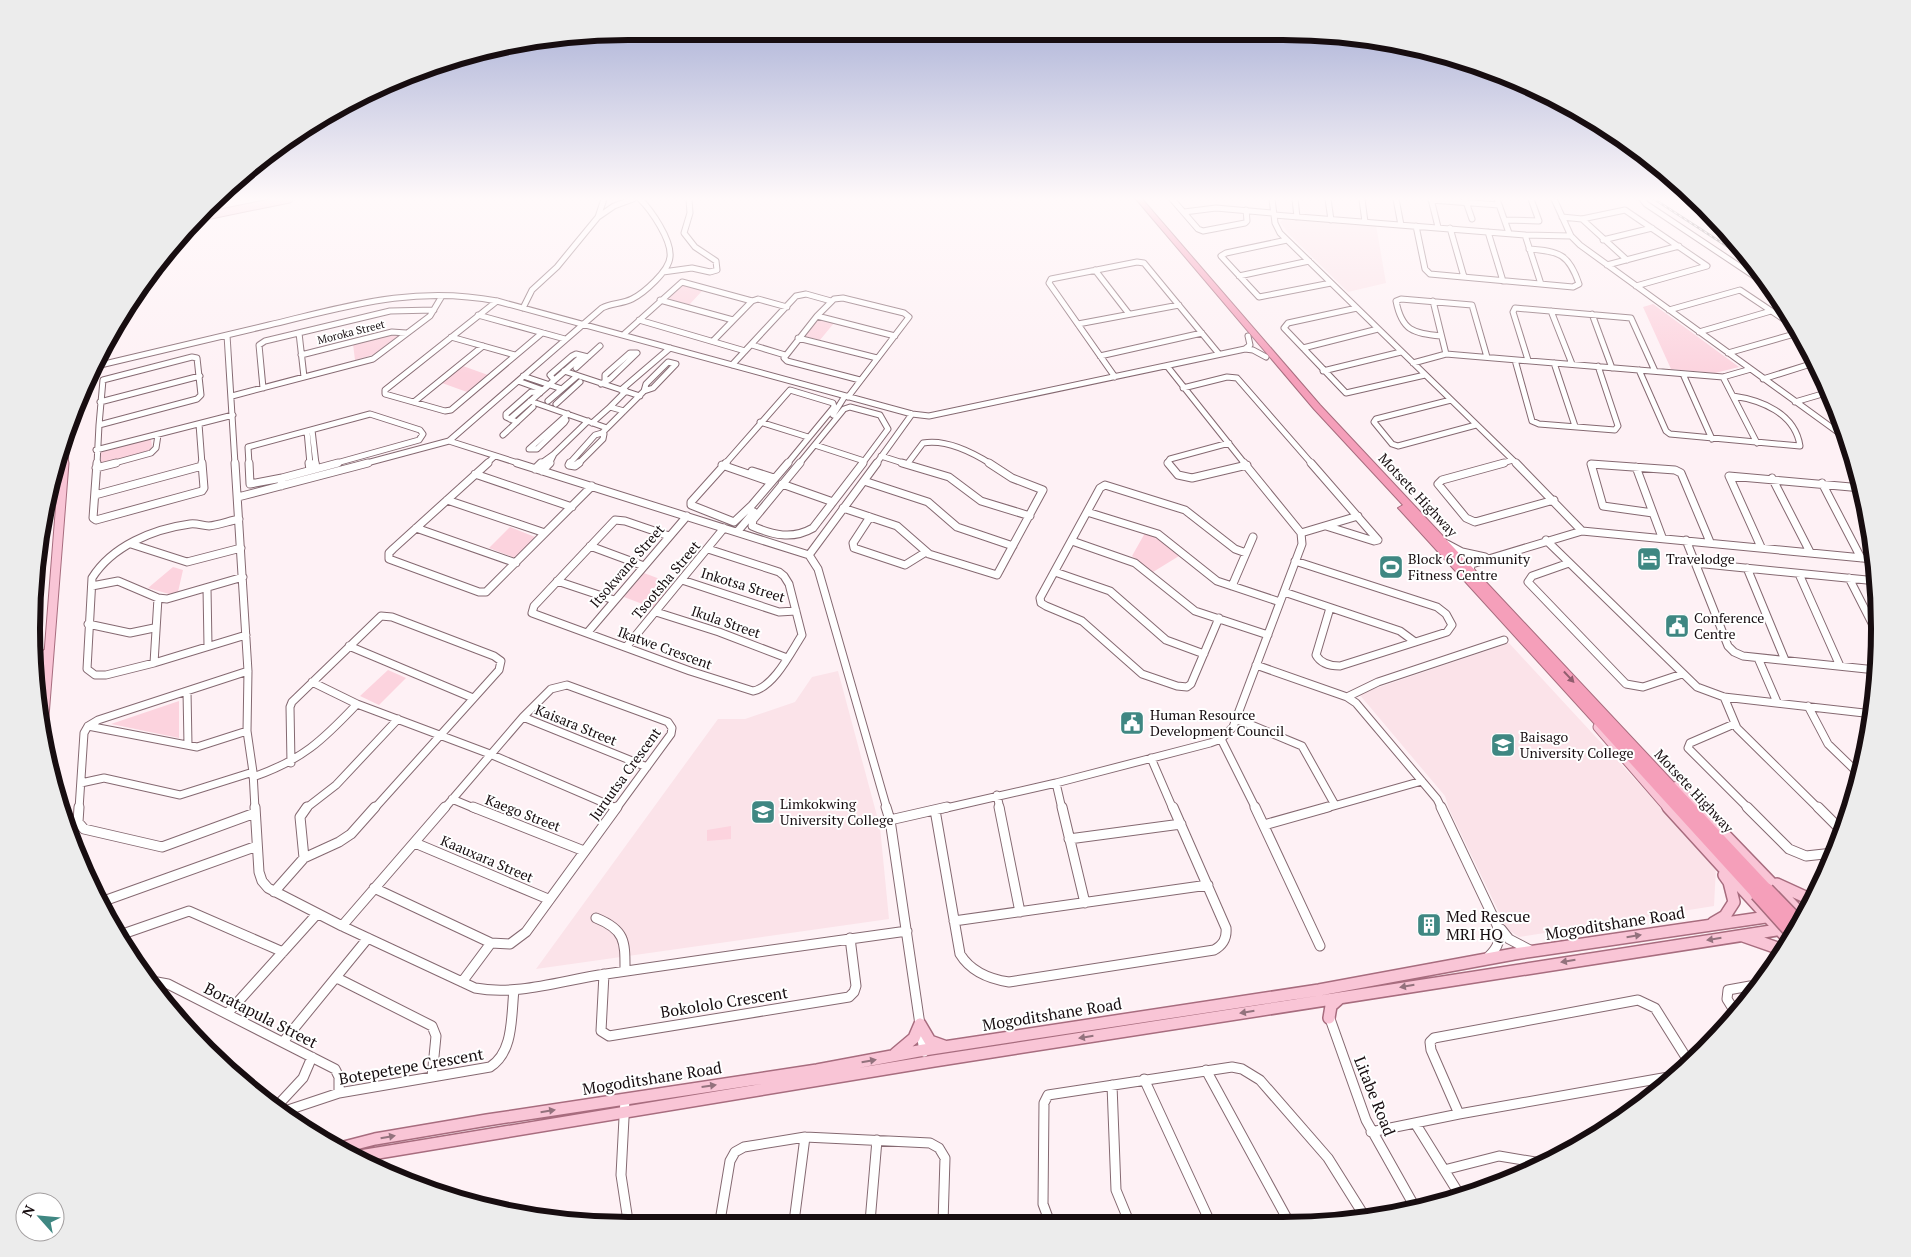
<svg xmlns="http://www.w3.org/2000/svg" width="1911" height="1257" font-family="'PT Serif',serif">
<rect width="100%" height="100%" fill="#fef1f5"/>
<path fill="#fbe3e9" d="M1284,219L1376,225L1386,283L1348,292L1288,233L1280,222Z
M1509,643L1716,867L1714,906L1519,937L1507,929L1449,809L1445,796L1359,694Z
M838,671L880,827L889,919L536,969L718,719H745L795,702L812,677Z"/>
<path fill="#fcd3de" d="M680,285L703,290L689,305L666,298Z
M1653,304L1739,367L1715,373L1671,369L1643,307Z
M819,319L834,323L820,340L804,336Z
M393,334L400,335L376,354L355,360L353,344Z
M463,366L488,375L467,392L442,383Z
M151,439L152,446L149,451L101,463V452Z
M510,527L535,537L515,558L489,548Z
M1145,533L1154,536L1179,556L1153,572L1132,556Z
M173,567L183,570L178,592L169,594L148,588Z
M644,573L673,584L653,608L624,597Z
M388,670L406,678L379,705L360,696Z
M179,701V738L111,724Z
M731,826V839L707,841V830Z"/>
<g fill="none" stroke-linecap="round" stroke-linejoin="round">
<defs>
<path id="minor-far2" d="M1172,199L1198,229L1203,231L1245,223L1247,221L1246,210
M1272,199L1275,223L1280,233L1517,464
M1295,199L1297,217
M1328,199L1331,220
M1362,199L1365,222
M1396,199L1401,225
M1431,199L1438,227
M1465,199L1472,219
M1497,199L1509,233
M1554,199L1571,236L1580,245L1846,438
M1642,199L1646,204L1769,286
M1689,199L1702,207
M1431,200L1499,205
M1184,212L1216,208L1273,213
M1274,215L1525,235L1571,236
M598,217L614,206L633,199
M1562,217L1582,219L1625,210L1707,266L1636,286
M1582,219L1627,260
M1505,220L1539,221L1531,199
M1416,226L1425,269L1430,274L1573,287L1579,284C1569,254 1559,251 1529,249
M1450,228L1464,277
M1488,232L1503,281
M1525,235L1541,284
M1287,240L1226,253L1221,256L1259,297L1331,283
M1603,240L1652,228
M1607,265L1679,246
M1095,270L1129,314
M663,272L692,268L710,272L717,270L716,261L695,247L684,233L690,213L689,199
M1239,276L1309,261
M660,300L733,320
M497,301L385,390V394L445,411L451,410L542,333
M1433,301L1446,354
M523,308L532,290L557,267L598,217L604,199
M1357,308L1288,323L1284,328L1346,393L1425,375
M1669,310L1740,290L1794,326
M1551,311L1572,364
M1592,314L1612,368
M478,315L565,339
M817,316L895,336
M639,320L745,351
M1078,324L1179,305
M1699,332L1771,311
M299,333L304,377
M227,335L235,464
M623,335L682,282L752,301L758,299L787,307
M1441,336C1413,333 1402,331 1396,301L1401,299L1472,305L1487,357
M451,337L515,355
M798,338L877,358
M713,341L752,301
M752,345L785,355
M1303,348L1378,329
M1245,349L1250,345L1248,336
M1728,353L1798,333
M301,355L392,332L406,333
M1100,356L1202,333
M192,357L197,358L201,395L197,399L99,425L103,380Z
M1515,360L1532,421L1539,424L1615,430L1618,426L1598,366
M1528,360L1513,312L1515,308L1631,318L1655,371
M668,362L676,364L653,388L644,391L646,384Z
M1413,363L1446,354L1723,377L1751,369
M1554,363L1575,426
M732,365L796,296L806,294L831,301
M96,366C154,352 212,338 269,325C348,306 415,285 497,301L912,414L929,416L1245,349L1253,350L1266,357
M1167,366L1245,464
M576,368L600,346
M1639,370L1666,431L1670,434L1800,446C1795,413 1761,400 1733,396
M564,371L640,396
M1323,371L1401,352
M1683,374L1712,439
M523,376L562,389
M1115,377L1049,283L1051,279L1137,262L1144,263L1219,354
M1723,377L1757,443
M1763,379L1817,362
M554,380L550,375L572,356L576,354L588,357
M518,381L543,390
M601,384L610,379L637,353H630L605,375V380
M263,388L259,345L265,341L390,311L434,310
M1183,388L1227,377L1237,378L1312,464
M621,390L670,348
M232,396L373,359L430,316L442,296
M848,397L909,317L904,313L843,298L834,299L817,316L784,358L787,361L860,380
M1451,400L1376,419L1374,422L1392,444L1398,446L1476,425
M530,401L607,428
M548,401L577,376
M100,402L200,376
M414,402L483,346
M1795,402L1829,392
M556,404L580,382
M610,407L626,391
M833,415L845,396
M564,418L566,420L564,423L537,449H529L568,414
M510,419L582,356
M517,422L506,417V414L531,392L540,393
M760,422L808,437
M592,423L610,407L624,411
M199,424L202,464
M312,430L316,464
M307,431L310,464
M602,433L644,391
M503,435L533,407
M449,441L602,308C611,303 622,304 632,299C644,293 669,271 670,257C672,240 651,210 640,199
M815,445L864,461
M96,450L233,415
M881,456L906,464
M908,463L923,443C945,439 972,452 991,464
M97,464L99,425
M111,464L151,453L156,448L158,435
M249,464L248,447L370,414L420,430L423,434L419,440L333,464
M363,464L449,441L521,464
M486,464L495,456
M540,464L554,454L588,421
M549,464L554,454
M569,464L595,435L602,433
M578,464L603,439L604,434L602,433
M725,464L790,390L833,403L834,407L787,464
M799,464L844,409L850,407L880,415L888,429L862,464
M876,464L912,414
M1169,464L1168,462L1170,459L1229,443
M1499,464L1513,460"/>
<path id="minor-far1" d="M97,463L93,518L96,520L202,491L204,488L202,463
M235,463L248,671L247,731L253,772L255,809
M249,463L250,484L282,478
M309,463L310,470
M315,463L316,468
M488,463L393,549L389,553V559L479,592H486L592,486
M517,463L809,555L818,569L887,809
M570,463L569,465L575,466L579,463
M726,463L691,502V505L734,522L752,505L788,463
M800,463L753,520L752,526C773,535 792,540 813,528L863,463
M902,463L949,477L981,501L1030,516
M1168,463L1178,475L1192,478L1247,465
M1311,463L1378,540L1374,541L1326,526
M1504,463L1442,480L1438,484L1466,518L1475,522L1554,500
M1516,463L1582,531
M722,465L771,482
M1636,467L1662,537
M96,468L116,463
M535,469L541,463
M542,471L550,463
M752,471L774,478
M475,474L572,507
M282,478L338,463
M1772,478L1810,552
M864,481L928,502L957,527L1013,546
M1822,483L1861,558
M782,484L833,502
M281,486L282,478
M95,495L202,466
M238,497L368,463
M447,500L545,533
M843,508L897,526L929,554L997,575L1043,490L1012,478L989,463
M1087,512L1158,534L1217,581L1280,602
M1653,513L1603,506L1591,464L1675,470L1681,473L1710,542
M870,517L853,543L854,548L905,565L926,552
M239,519C229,521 219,525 209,526C203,526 197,523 190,524C153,529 112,546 92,578L87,669L95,675H106L154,663L246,635
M416,528L516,563
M737,532L754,512
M1301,533L1358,516
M669,536L625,521L615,520L534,606L532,613L690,671L753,691C774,687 791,652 802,635L789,584L784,576L779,572L708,549
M1546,540L1697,687L1724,697L1873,714
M1686,540L1728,646L1734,652L1743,656L1876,670
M1072,541L1135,563L1195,611L1268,635
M131,544L187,562L241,548
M1447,544L1462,552L1485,557
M590,546L644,566
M1761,547L1729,476L1862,488
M809,555L877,463
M1295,561L1437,607L1446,614L1452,625L1447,632L1340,666C1330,666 1321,664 1316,655L1330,608
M1569,563L1532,576L1528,582L1626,684L1643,687L1682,674
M1695,563L1877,581
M1747,568L1785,660
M1055,572L1110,591L1166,640L1204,654
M1472,573L1470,568L1472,564L1582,531L1873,559
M1799,574L1840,666
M1849,578L1877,633
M682,580L779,612L796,611
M557,581L614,600
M92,586L118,581L158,598L167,599L243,577
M1232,586L1253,537
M207,588L208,646
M1284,592L1400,631L1415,642
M656,612L719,632L787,658
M1219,618L1191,684L1187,687L1177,686L1142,674L1082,621L1046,606L1041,603L1040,598L1100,488L1105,485L1185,510L1235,549L1246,553
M88,624L130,633L154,628
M588,632L687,516
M349,646L473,698
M627,646L724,528
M1758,658L1777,702
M154,663L158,598
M1256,665L1347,697L1356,703L1437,799L1442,809
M312,682L357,704L490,754L616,808
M187,691L188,745
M1347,697L1378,682L1504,640
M1724,697L1737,728L1819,809
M1808,706L1828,744L1859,774
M523,717L647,767
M1237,719L1302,746L1335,805
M1734,724L1690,743L1688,748L1749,809
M88,726L197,747L247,731
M1221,739L1256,809
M1151,758L1173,809
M291,763L290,707L292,702L381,616L392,617L494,656L501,661L499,670L374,809
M253,777C302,760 322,741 357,704
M81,783L104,778L180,795L253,772
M1056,783L1062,809
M997,795L1000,809
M452,799L476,809
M79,809L84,733L88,726L98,720L248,671
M305,809L336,785L398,719
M444,809L523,717L551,689L567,685L668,722L672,728L671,734L616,809
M942,809L1056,783L1210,743L1221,739L1233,727L1302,544L1301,533L1244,463
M1323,809L1422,781"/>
<path id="minor" d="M79,807L78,822L84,829L162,847L255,813
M255,807L259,872L262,881L268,888L342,926L475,988C518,996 563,980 606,974C706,959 807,945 907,931
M473,807L584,851
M886,807L890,820L924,1052
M999,807L1020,912
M1062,807L1085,903
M1255,807L1320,946
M1441,807L1497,925C1501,939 1499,947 1488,957
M1747,807L1789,849L1806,856L1833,853
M1818,807L1843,832
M935,810L960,954C971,972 989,979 1009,982L1214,950C1223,945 1227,939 1226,928L1173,807
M890,820L947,807
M1264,825L1328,807
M1069,839L1181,824
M415,843L548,899
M304,858L300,817L307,807
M374,888L491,943
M274,892L304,858L339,842L351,834L375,807
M101,902L257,846
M596,918C626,930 625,942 625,971
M954,921L1208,885
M342,926L445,807
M1501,929L1509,939L1530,950
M117,936L189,911L283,952
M604,974L601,1031L609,1036L849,997L854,992L856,986L850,938
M337,978L432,1026L436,1036L432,1077
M462,982L491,943L510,944L526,932L617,807
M149,984L157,982L168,984L335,1069L339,1077V1093
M227,1014L317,914
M1737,1015L1727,999L1728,990L1750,986L1757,987
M1329,1016L1366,1120L1416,1209
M283,1042L368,938
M1206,1070L1290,1224
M1144,1079L1211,1224
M1112,1085L1116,1190L1130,1224
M625,1099L621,1175L628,1221
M277,1106L303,1078L312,1057
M285,1111L339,1093L490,1067C514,1052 511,1016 514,990
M1459,1114L1431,1050L1430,1042L1434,1038L1638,1000L1655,1008L1689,1062
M1415,1123L1461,1197
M1371,1132L1459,1114L1674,1076
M1444,1170L1499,1156L1547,1164
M720,1221L730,1161L735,1152L744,1147L805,1137L930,1143L939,1148L945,1158L943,1223
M794,1222L805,1137
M870,1222L877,1140
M1050,1223L1043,1204L1044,1103L1048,1095L1232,1067L1242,1069L1260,1080L1328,1158L1365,1217"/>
<path id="major-far2" d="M196,218L289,199
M64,464L67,428"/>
<path id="major-far1" d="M33,664L49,652
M1598,727L1669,809
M43,729L64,463
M1677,786L1699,809"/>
<path id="major" d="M1668,807L1790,941
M1698,807L1802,915
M1777,884L1812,900
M1713,923L1725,916L1734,902L1729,882L1724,875
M1743,936L1783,950
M1329,1018L1331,1006L1340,998
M920,1024L930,1041L944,1046
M895,1054L914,1038L920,1024
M340,1148L375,1139L487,1120L817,1070L924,1050L1319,990L1514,954L1807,911
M354,1157L934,1061L1790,928"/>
<path id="highway" d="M1136,199H1142L1320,405L1771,886L1773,890L1771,894L1767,896L1763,894L1761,898L1757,900L1753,898L1400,510L1398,508L1403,505L1314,409Z"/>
</defs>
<use href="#minor-far2" stroke="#856971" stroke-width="7"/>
<use href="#minor-far1" stroke="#856971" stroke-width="9"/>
<use href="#minor" stroke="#856971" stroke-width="11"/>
<use href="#major-far2" stroke="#a76c7e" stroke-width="9"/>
<use href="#major-far1" stroke="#a76c7e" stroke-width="11"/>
<use href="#major" stroke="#a76c7e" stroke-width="14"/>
<use href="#highway" stroke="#a76c7e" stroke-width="2"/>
<use href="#minor-far2" stroke="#fff" stroke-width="5"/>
<use href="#minor-far1" stroke="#fff" stroke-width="7"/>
<use href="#minor" stroke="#fff" stroke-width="9"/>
<use href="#major-far2" stroke="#f9c5d6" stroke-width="7"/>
<use href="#major-far1" stroke="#f9c5d6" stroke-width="9"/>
<use href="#major" stroke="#f9c5d6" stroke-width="11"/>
<use href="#highway" fill="#f59fba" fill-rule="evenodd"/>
<defs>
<path id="rail" d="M1654,199L1756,265"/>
</defs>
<use href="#rail" stroke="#776c70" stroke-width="2.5"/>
<use href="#rail" stroke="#fff" stroke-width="1" stroke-dasharray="3" stroke-linecap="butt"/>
<defs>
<path id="highway-bridge" d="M1767,890L1801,925
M1757,894L1794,935"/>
</defs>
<use href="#highway-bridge" stroke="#a76c7e" stroke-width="16" stroke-linecap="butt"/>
<use href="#highway-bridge" stroke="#f59fba" stroke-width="13"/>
</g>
<defs><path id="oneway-solid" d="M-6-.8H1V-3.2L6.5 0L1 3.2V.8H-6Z" transform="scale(1.25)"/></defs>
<use fill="#915d6e" href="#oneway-solid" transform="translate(1569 677) rotate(47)"/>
<g fill="#93727d">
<use href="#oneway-solid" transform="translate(1634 936) rotate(-9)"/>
<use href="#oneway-solid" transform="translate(1714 939) rotate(171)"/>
<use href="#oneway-solid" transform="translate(1568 961) rotate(171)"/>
<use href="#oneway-solid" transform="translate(1407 986) rotate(170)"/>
<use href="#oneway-solid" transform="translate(1247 1012) rotate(171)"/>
<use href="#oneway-solid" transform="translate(1086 1037) rotate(171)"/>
<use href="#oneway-solid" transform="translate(869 1061) rotate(-10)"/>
<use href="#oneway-solid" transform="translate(709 1086) rotate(-8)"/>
<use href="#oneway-solid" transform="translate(548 1111) rotate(-9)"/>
<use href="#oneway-solid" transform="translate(388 1137) rotate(-10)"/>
</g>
<linearGradient id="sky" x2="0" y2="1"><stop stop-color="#a7aed5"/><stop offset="0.53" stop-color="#fff9fa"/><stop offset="1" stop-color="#fff9fa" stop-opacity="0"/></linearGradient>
<rect width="1911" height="375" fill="url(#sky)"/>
<defs>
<symbol id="hotel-square" viewBox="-11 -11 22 22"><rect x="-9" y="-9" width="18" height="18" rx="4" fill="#3f8782" stroke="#fff"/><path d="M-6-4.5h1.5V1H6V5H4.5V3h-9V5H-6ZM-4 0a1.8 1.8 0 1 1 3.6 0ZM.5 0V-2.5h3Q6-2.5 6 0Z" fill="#fff"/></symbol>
<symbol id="stadium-square" viewBox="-11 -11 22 22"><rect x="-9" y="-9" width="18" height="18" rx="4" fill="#3f8782" stroke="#fff"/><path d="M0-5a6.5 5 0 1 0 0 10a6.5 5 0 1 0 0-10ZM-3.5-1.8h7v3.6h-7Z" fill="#fff"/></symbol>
<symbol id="civic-square" viewBox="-11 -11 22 22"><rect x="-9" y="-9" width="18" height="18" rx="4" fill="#3f8782" stroke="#fff"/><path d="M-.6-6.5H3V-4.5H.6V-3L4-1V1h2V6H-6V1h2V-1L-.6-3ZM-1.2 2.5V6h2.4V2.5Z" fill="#fff"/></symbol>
<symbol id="university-square" viewBox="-11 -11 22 22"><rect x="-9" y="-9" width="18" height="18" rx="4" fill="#3f8782" stroke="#fff"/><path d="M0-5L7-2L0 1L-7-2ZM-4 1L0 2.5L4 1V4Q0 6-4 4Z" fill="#fff"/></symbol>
<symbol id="building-square" viewBox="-11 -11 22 22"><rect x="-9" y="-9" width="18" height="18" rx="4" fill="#3f8782" stroke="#fff"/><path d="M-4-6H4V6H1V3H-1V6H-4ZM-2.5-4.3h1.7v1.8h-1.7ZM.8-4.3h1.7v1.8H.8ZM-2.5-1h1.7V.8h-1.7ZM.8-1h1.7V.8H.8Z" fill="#fff"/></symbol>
</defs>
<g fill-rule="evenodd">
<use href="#hotel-square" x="1635" y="545" width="28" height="28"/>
<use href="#stadium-square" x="1377" y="553" width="28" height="28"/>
<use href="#civic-square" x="1663" y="612" width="28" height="28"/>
<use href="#civic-square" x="1118" y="709" width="28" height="28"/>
<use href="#university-square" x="1489" y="731" width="28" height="28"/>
<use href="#university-square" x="749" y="798" width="28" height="28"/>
<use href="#building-square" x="1415" y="911" width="28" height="28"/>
</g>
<g text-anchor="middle" stroke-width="4" stroke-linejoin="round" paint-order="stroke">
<g font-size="11" fill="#170d10" stroke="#fff">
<text transform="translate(351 332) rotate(-14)" y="4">Moroka Street</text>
</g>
<g font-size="14" fill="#170d10" stroke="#fff">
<text transform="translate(1418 495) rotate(47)" y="5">Motsete Highway</text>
<text transform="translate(627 566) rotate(-49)" y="5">Itsokwane Street</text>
<text transform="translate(666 580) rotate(-50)" y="5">Tsootsha Street</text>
<text transform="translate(743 585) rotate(17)" y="5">Inkotsa Street</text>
<text transform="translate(726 622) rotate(19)" y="5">Ikula Street</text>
<text transform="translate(665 648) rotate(20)" y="5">Ikatwe Crescent</text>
<text transform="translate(576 725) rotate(22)" y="5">Kaisara Street</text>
<text transform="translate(625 774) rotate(-54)" y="5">Juruutsa Crescent</text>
<text transform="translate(1694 791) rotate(47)" y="5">Motsete Highway</text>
<text transform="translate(523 813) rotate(21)" y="5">Kaego Street</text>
<text transform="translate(487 859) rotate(23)" y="5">Kaauxara Street</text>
</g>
<g font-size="14" fill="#170d10" stroke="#fff" text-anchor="start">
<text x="1408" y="564">Block 6 Community<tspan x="1408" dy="16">Fitness Centre</tspan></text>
<text x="1666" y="564">Travelodge</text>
<text x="1694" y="623">Conference<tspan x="1694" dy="16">Centre</tspan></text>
<text x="1150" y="720">Human Resource<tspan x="1150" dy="16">Development Council</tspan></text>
<text x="1520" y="742">Baisago<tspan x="1520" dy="16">University College</tspan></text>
<text x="780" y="809">Limkokwing<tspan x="780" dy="16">University College</tspan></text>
</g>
<g font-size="16" fill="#170d10" stroke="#fff" text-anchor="start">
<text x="1446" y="922">Med Rescue<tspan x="1446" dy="18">MRI HQ</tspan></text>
</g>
<g font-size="16" fill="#170d10" stroke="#fff">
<text transform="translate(1615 923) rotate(-9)" y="6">Mogoditshane Road</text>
<text transform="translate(724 1002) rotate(-9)" y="6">Bokololo Crescent</text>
<text transform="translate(1052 1014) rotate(-9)" y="6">Mogoditshane Road</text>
<text transform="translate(261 1015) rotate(27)" y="6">Boratapula Street</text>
<text transform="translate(411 1066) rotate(-10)" y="6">Botepetepe Crescent</text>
<text transform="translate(652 1078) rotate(-9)" y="6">Mogoditshane Road</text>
<text transform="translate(1375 1096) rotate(68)" y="6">Litabe Road</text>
</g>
</g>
<path d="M0 0H1911V1257H0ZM628 40H1283A588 588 0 0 1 1871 628V629A588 588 0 0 1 1283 1217H628A588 588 0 0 1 40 629V628A588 588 0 0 1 628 40Z" fill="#ececec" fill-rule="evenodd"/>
<path fill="none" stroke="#170d10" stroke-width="6" d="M628 40H1283A588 588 0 0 1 1871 628V629A588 588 0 0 1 1283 1217H628A588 588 0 0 1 40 629V628A588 588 0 0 1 628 40Z"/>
<g transform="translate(40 1217) rotate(297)"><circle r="24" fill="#ffffff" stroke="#a29e9f"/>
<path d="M0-4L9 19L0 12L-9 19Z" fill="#3f8782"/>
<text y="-8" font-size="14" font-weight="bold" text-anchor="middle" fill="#170d10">N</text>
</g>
</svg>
